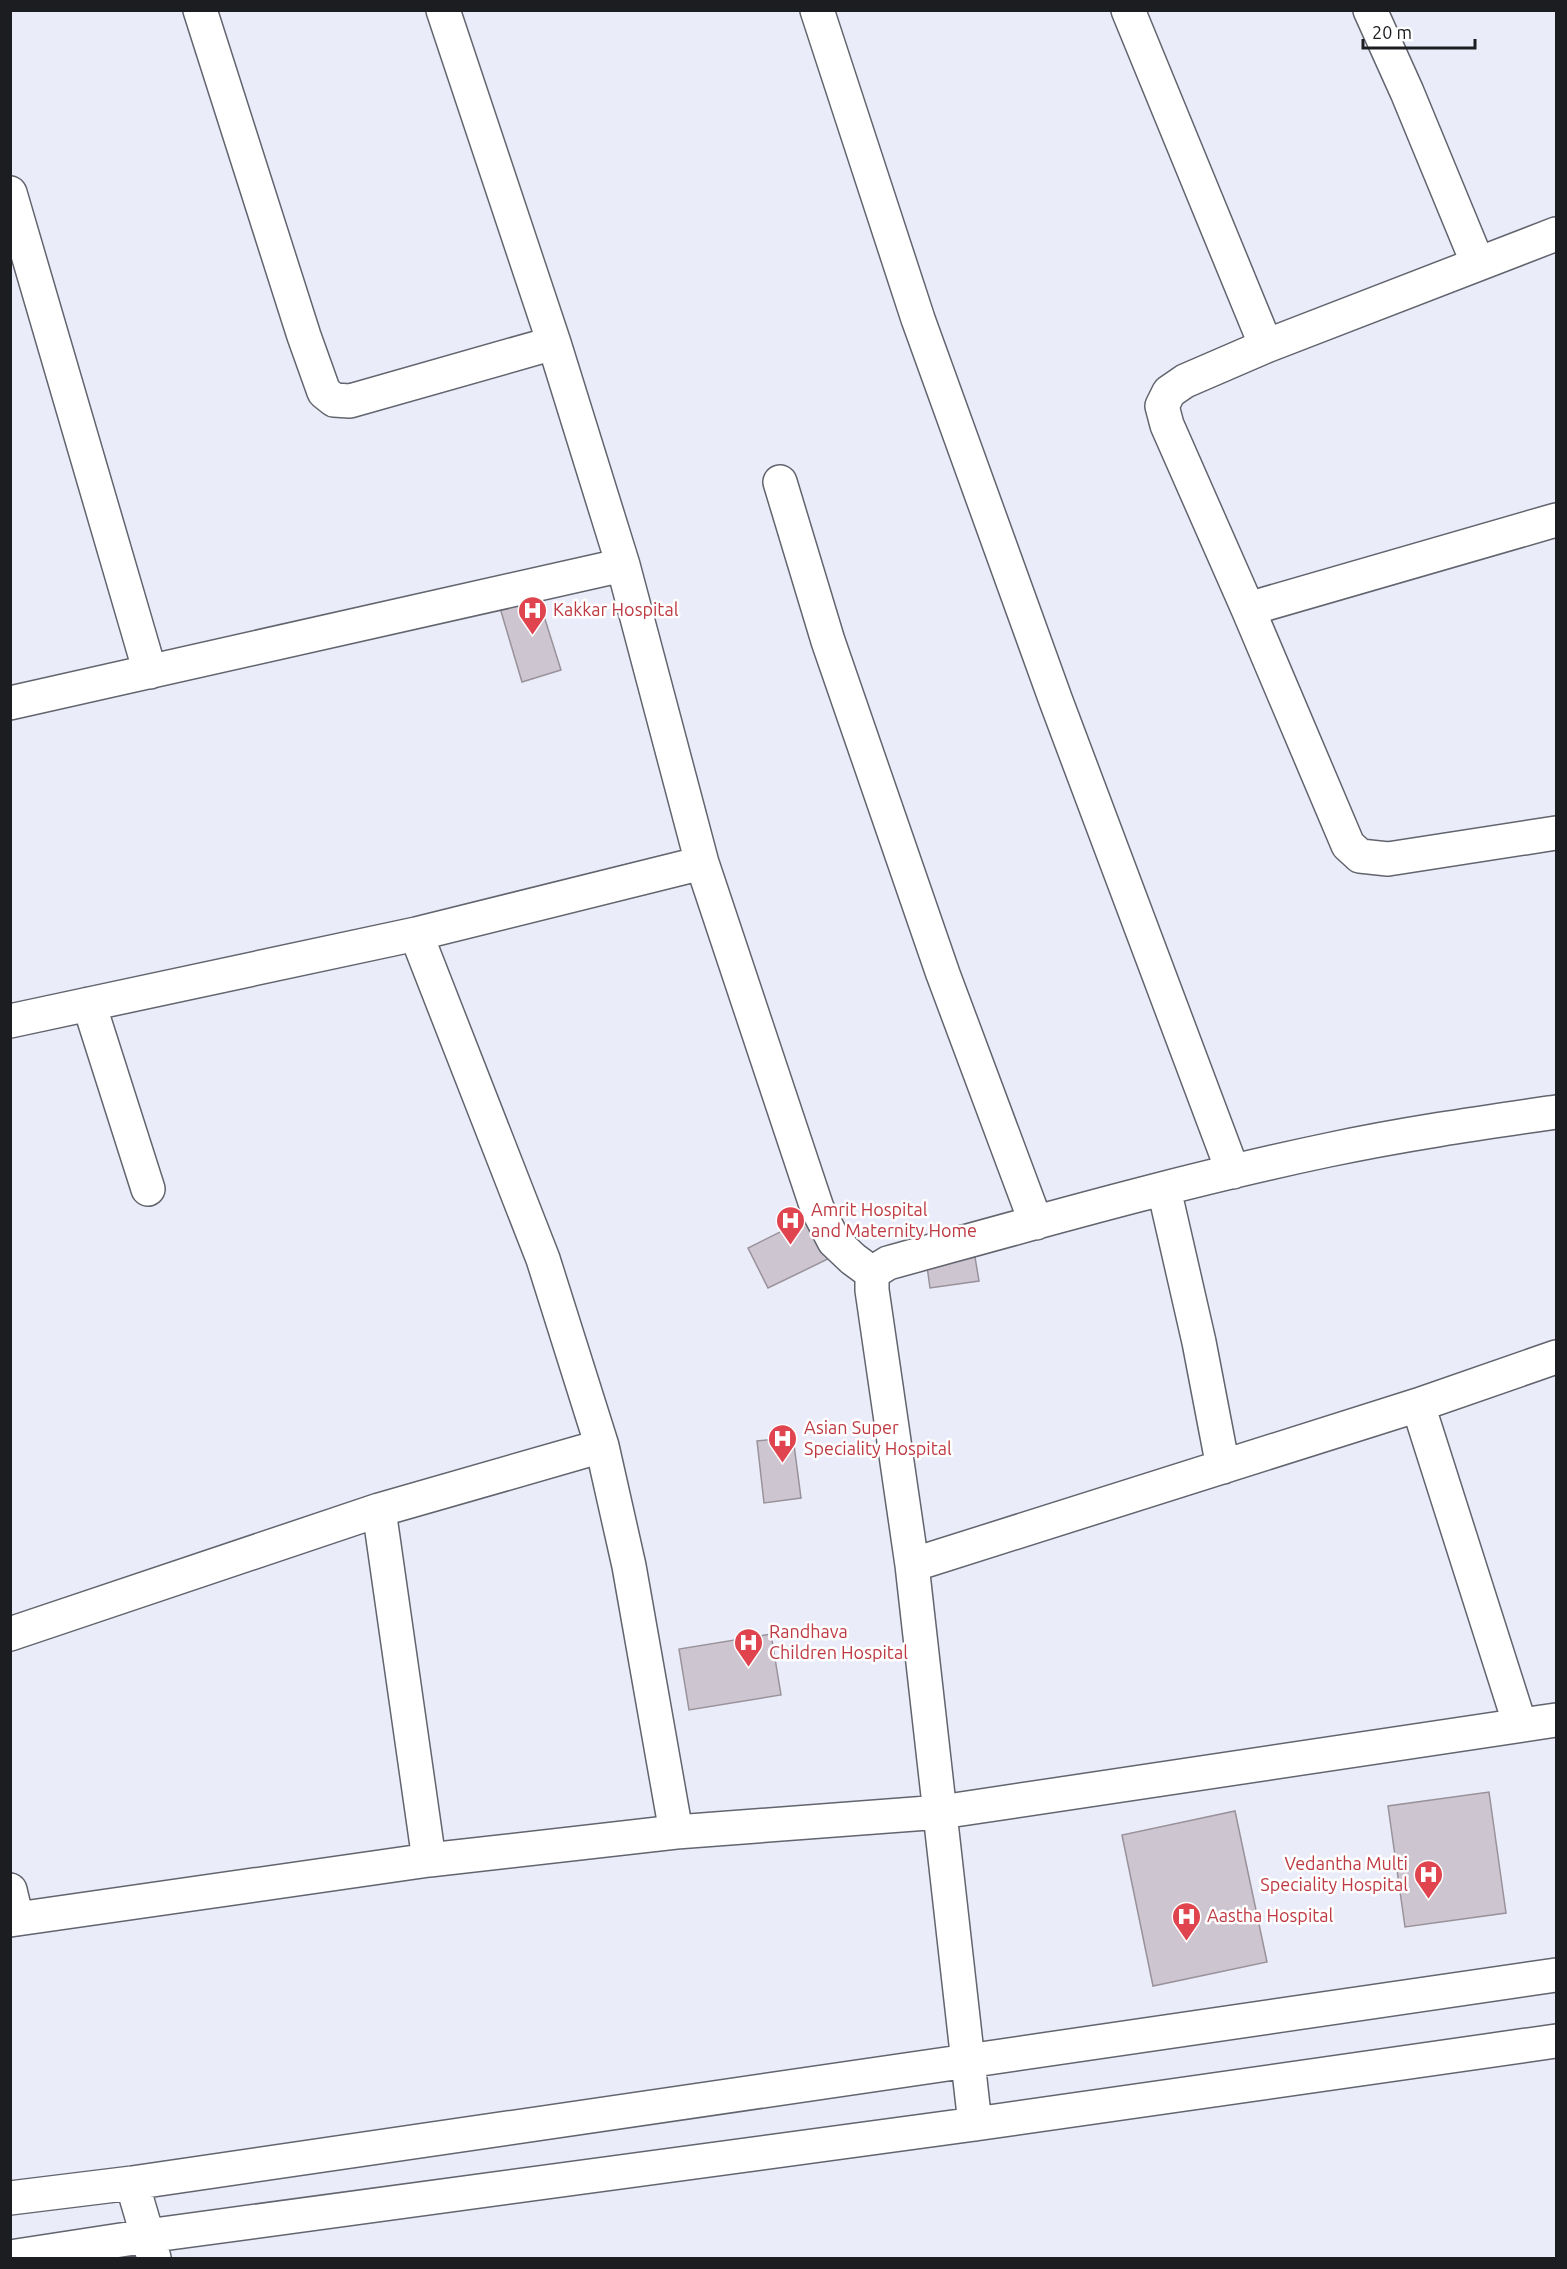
<svg xmlns="http://www.w3.org/2000/svg" width="1567" height="2269" font-family="Ubuntu,sans-serif">
<rect width="100%" height="100%" fill="#eaedf9"/>
<path fill="#cdc5cf" stroke="#99929b" stroke-width="1.5" d="M538,597L561,670L522,682L500,608Z
M810,1217L830,1258L768,1288L748,1248Z
M974,1251L979,1281L930,1288L926,1259Z
M793,1437L801,1498L764,1503L757,1441Z
M771,1634L781,1695L689,1710L679,1649Z
M1489,1792L1506,1913L1405,1927L1388,1806Z
M1235,1811L1267,1962L1153,1986L1122,1835Z"/>
<g fill="none" stroke-linecap="round" stroke-linejoin="round">
<defs>
<path id="minor" d="M200,10L304,336L324,392L334,400L350,401L554,343
M443,10L554,343L623,565L702,863L817,1208L834,1241L853,1259L872,1273
M817,10L918,319L1056,701L1233,1172
M1128,10L1266,346
M1370,10L1407,92L1478,264
M10,193L150,672
M1556,234L1266,346L1185,381L1169,392L1162,406L1167,425L1248,609L1348,845L1360,856L1388,859L1556,833
M780,482L828,641L943,974L1036,1223
M1248,609L1556,520
M10,703L623,565
M416,934L543,1259L602,1446L629,1566L676,1832
M89,1004L148,1189
M10,1021L416,934L702,863
M1164,1189L1199,1342L1223,1467
M1418,1405L1520,1725
M379,1510L429,1860
M912,1565L1418,1405L1556,1357
M10,1634L379,1510L602,1446
M10,1890L17,1919
M10,1920L429,1860L676,1832L941,1812L1556,1720
M975,2124L912,1565L872,1290V1273L888,1263C1034,1223 1180,1181 1328,1150C1403,1134 1480,1123 1556,1112
M132,2183L154,2258
M10,2198L132,2183L1556,1975
M10,2257L147,2236L975,2124L1556,2041"/>
</defs>
<use href="#minor" stroke="#62646e" stroke-width="36"/>
<use href="#minor" stroke="#fff" stroke-width="33"/>
</g>
<defs>
<symbol id="hospital-pin" viewBox="-11 -11 22 30"><path d="M0 17L-7.5 6A9.5 9.5 0 1 1 7.5 6Z" fill="#e0444e" stroke="#fff"/><path d="M-5-5h3v3.5h4V-5h3V5h-3V1.5h-4V5h-3Z" fill="#fff"/></symbol>
</defs>
<g fill-rule="evenodd">
<use href="#hospital-pin" x="516" y="594" width="33" height="45"/>
<use href="#hospital-pin" x="774" y="1204" width="33" height="45"/>
<use href="#hospital-pin" x="766" y="1422" width="33" height="45"/>
<use href="#hospital-pin" x="732" y="1626" width="33" height="45"/>
<use href="#hospital-pin" x="1412" y="1858" width="33" height="45"/>
<use href="#hospital-pin" x="1170" y="1900" width="33" height="45"/>
</g>
<g text-anchor="middle" stroke-width="5" stroke-linejoin="round" paint-order="stroke">
<g font-size="18" fill="#be3a42" stroke="#fff" text-anchor="start">
<text x="553" y="616">Kakkar Hospital</text>
<text x="811" y="1216">Amrit Hospital<tspan x="811" dy="21">and Maternity Home</tspan></text>
<text x="804" y="1434">Asian Super<tspan x="804" dy="21">Speciality Hospital</tspan></text>
<text x="769" y="1638">Randhava<tspan x="769" dy="21">Children Hospital</tspan></text>
<text x="1408" y="1870" text-anchor="end">Vedantha Multi<tspan x="1408" dy="21">Speciality Hospital</tspan></text>
<text x="1207" y="1922">Aastha Hospital</text>
</g>
</g>
<rect width="1567" height="2269" fill="none" stroke="#1c1d21" stroke-width="24"/>
<path d="M1363 39v9h112v-9" fill="none" stroke="#1c1d21" stroke-width="3"/>
<text x="1372" y="39" font-size="18" fill="#1c1d21" stroke="#ffffff" stroke-width="4.5" paint-order="stroke">20 m</text>
</svg>
